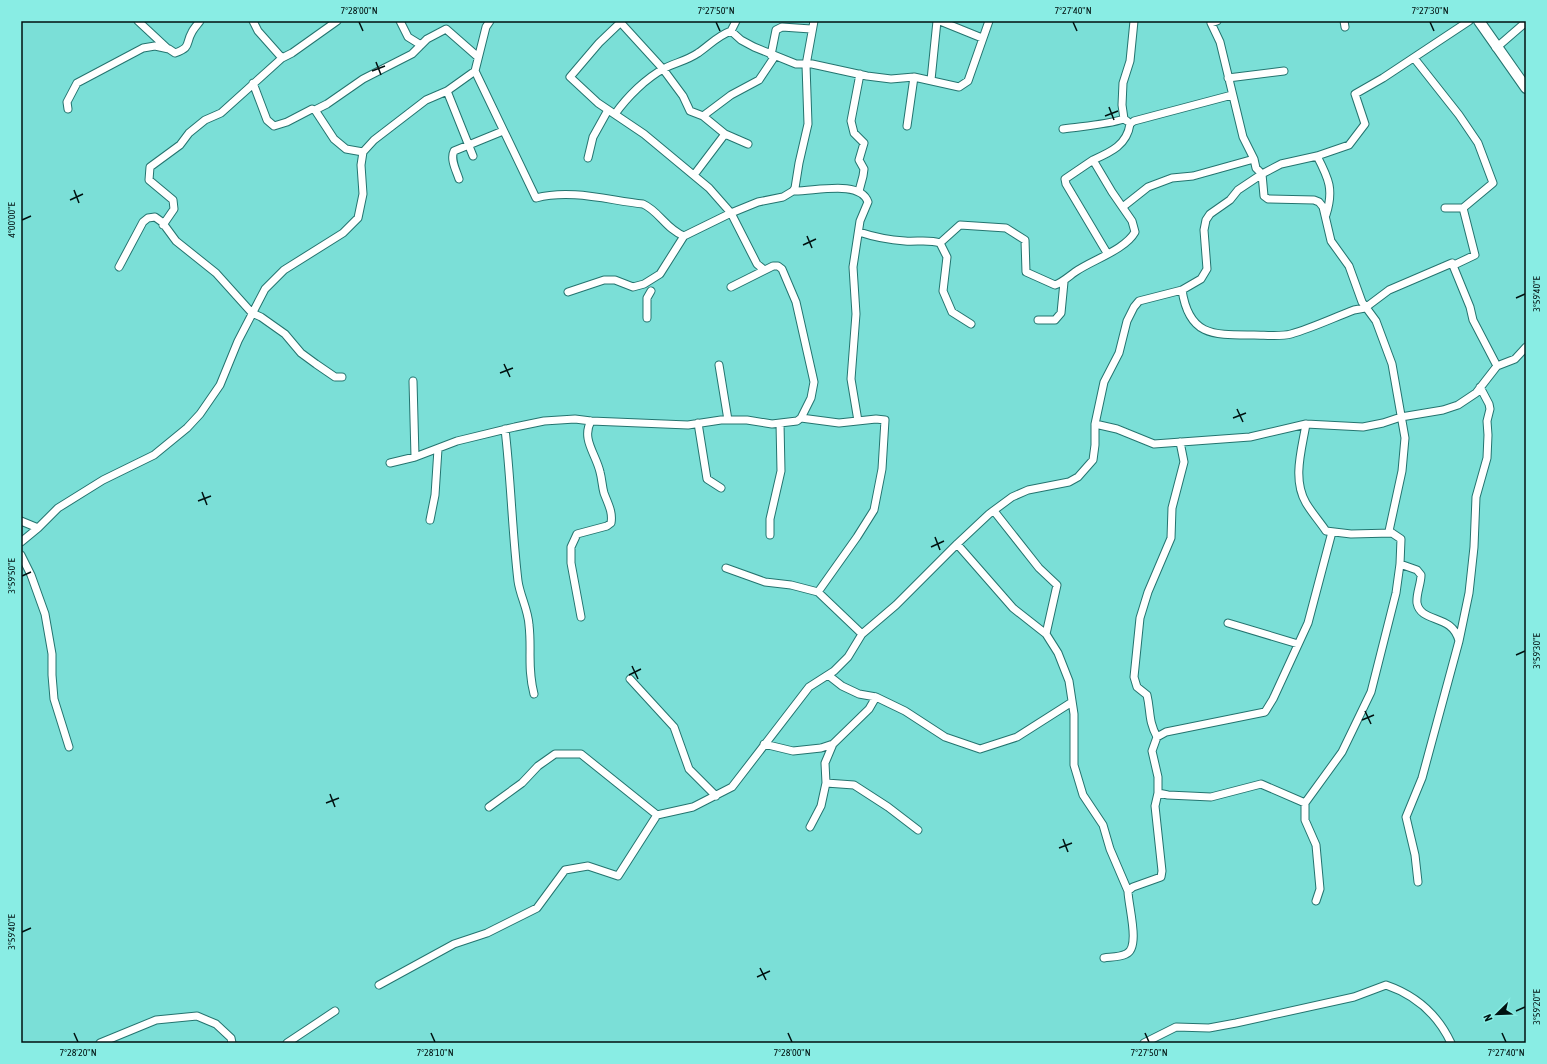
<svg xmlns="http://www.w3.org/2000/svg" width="1547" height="1064" font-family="'Asap Condensed',sans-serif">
<rect width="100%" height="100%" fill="#7bdfd7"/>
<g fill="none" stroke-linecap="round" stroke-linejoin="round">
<defs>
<path id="street" d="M138,21L167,48
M253,21L258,31L282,58
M400,21L408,37L421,45
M622,21L599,43L570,77L598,103L644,134L709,188L731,213L757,264L763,269
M940,21L982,38
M1344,21L1345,27
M621,23L663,69L683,96L690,111L703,116L725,134L748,144
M731,31L741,40L754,47L796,64H812L867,76L891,79L914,77L959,87L968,81L989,21
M1496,48L1526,22
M771,55L776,30L782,27L811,29
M1414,58L1459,115L1478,143L1493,183L1463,208H1445
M475,71L536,198C571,189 607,200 643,204C659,211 666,229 684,236
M1228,78L1284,71
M931,80L937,21
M253,83L267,120L274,126L287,122L312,109L315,110L334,139L346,149L363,152
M447,91L473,156
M68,109L67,102L77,83L143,48L155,46L169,49L175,53C192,47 185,44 192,32C194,28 198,24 200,21
M315,110L327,104L363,79L412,54L427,39L446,29L478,57
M615,114C627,97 646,78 665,68C675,63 688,60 698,53C710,45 717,36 731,31L736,21
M703,116L731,95L759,80L775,56
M1124,119L1122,105L1123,83L1130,61L1134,21
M907,126L914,77
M1063,129C1083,126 1105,125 1124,119L1127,121
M1317,156C1329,179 1334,190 1326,215
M588,158L593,137L608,110
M1093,160L1065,179L1066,184L1107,253
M694,175L725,134
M459,179C456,170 450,159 454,151L503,131
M793,191C813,192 860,179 868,202L860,221L853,267L856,314L851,379L858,421
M859,191L863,176L864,169L859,160L864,143L854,133L851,121L860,74
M1124,206L1148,187L1172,178L1193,176L1254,159
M163,225L174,209L173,200L149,180L150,167L180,145L189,133L205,120L221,113L282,58L292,53L337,21
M859,232C874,237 889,240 905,241C916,242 929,239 940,243L947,257L943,291L952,312L971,324
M940,243L960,225L1006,228L1025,240L1026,272L1055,285C1063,282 1068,277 1075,272C1092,260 1125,250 1135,232L1132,221L1112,192L1093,160C1111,152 1127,145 1130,124L1134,121L1232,95
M1454,265L1475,255L1463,208
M119,267L143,222L148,218L155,217L162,222L176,241L216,273L252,313L261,317L285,334L301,353L316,364L335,377H342
M1182,290C1189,337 1214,335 1254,335C1265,335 1280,337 1291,334C1312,328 1333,318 1354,310L1365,308L1389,290L1452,263L1470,307L1473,320L1497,366
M568,292L604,280H615L633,287L644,284L660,274L684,236L731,213L758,202L783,197L793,191L795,188L799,163L808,124L806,65L814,21
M647,318V298L651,291
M1038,320H1055L1061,313L1064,282
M719,365L728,420
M413,381L415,457
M801,418L839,423L876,419L885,420L882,469L874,510L857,537L818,592
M698,423L707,479L721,488
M1095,424L1117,429L1154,444L1250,437L1306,424L1363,427L1383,423L1401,417L1443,410L1458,405L1476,393L1497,366L1515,359L1526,347
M1306,424C1302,449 1292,479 1306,503C1312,513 1320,522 1326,531L1351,534L1392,533
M505,429C511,480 512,530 518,581C520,596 528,609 529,625C532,650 527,667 534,694
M390,463L415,457L457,441L515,427L544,421L575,419L591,421L688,425L721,420H747L772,424L797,421L801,418L811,398L814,382L796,302L782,269L778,266H773L731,287
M994,511L1039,568L1057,585L1046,634L1058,653L1069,681L1074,714V765L1083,795L1103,825L1110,849L1128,891
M430,520L435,495L438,449
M21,521L38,528
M770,535V519L781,471L780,423
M21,542L38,528L58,508L103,480L154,455L187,428L200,414L220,385L238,341L265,289L284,270L343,233L358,218L363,194L361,165L363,152L374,140L426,100L447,91L475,71L486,27L490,21
M957,544L1013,608L1046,634
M21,555L31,575L45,614L52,654V675L54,699L69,747
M1400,564L1417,570L1421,575C1421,584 1416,594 1417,603C1421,624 1452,613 1459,641L1422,778L1406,817L1415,855L1418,882
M726,568L765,582L791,585L818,592L862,634
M581,617L571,563V547L577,534L607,526L611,523C613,512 608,504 604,493C602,486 602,479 600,472C596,454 581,439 591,421
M1228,623L1298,644
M1459,641L1469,593L1474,547L1476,497L1487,458L1488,435L1487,421L1490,409L1489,404L1480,387
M828,675L842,686L859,694L876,697L905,711L945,737L980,749L1017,737L1072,702
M630,679L674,727L689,769L716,796
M1157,737C1148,720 1151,712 1147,695L1137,687L1134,677L1140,618L1148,592L1171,538L1172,508L1184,462L1180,442
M764,744L793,751L821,748L833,744L869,709L876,697
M826,783L854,785L888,807L918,830
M1158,793L1168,795L1211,797L1261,784L1305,803
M489,807L522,783L538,766L555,754H581L657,815
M810,827L821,806L826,783L825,763L833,744
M1316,901L1320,889L1316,845L1305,820V803L1342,752L1371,692L1396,593L1400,564L1401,539L1389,531L1402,471L1405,438L1392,364L1376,321L1362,302L1349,266L1331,241L1323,207L1319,202L1314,200L1268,199L1264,196L1262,174L1281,164L1317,156L1349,145L1365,124L1355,94L1383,78L1469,21
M1104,958C1111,957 1120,957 1126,954C1141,948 1128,905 1128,891L1133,887L1161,877L1162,871L1155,806L1158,793V777L1152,751L1157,737L1166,732L1265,712L1273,699L1308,623L1332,532
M379,985L454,944L487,933L537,908L565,870L588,866L618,876L657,815L693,807L732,787L809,687L834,671L848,657L862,634L896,605L957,544L989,514L1012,497L1028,490L1069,482L1078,477L1093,460L1095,445V424L1104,382L1119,353L1127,321L1134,307L1139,301L1182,290L1201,279L1207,269L1204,230L1206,220L1210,214L1230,200L1238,190L1262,174L1256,168L1254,159L1243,137L1220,42L1211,23L1217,21
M100,1043L156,1020L197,1016L216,1024L231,1038L232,1043
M287,1043L335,1011
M1144,1043L1176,1027L1209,1028L1236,1023L1354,997L1386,985C1415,995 1438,1015 1451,1043"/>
<path id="secondary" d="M1479,21L1526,88"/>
</defs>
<use href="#street" stroke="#24746f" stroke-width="9"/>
<use href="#secondary" stroke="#24746f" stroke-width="12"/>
<use href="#street" stroke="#fff" stroke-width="7"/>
<use href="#secondary" stroke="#fff" stroke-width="10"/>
</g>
<path fill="none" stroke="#001110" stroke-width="1.5" d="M359,22L363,31M716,22L720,31M1073,22L1077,31M1430,22L1434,31M376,62L381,75M372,71L385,66M1109,107L1114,120M1105,116L1118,111M74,190L79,203M70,200L83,194M22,220L31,216M807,236L812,248M803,245L816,239M1516,298L1525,294M504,364L510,377M500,373L513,368M1237,409L1243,422M1233,418L1246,413M202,492L207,505M198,501L211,496M935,537L940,550M931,547L944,541M22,576L31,572M1516,655L1525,651M632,666L638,679M629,675L641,669M1365,711L1371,724M1362,720L1374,715M330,794L335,807M326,803L339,798M1063,839L1068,852M1059,848L1072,843M22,932L31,928M760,968L766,980M757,977L770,971M1516,1011L1525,1007M74,1033L78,1042M431,1033L435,1042M788,1033L792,1042M1145,1033L1149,1042M1502,1033L1506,1042"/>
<rect width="1547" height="1064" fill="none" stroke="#89ede4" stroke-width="44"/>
<g transform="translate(1497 1014) rotate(247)" stroke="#89ede4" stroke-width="3" paint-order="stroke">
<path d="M0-3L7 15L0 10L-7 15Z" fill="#001110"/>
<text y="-6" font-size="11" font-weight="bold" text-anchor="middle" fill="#001110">N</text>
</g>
<rect x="22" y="22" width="1503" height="1020" fill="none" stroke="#001110" stroke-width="1.5"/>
<g font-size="10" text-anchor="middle" fill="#001110">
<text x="359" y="14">7°28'00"N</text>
<text x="716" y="14">7°27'50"N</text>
<text x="1073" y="14">7°27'40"N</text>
<text x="1430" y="14">7°27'30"N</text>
<text transform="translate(11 220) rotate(-90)" y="4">4°00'00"E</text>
<text transform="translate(1536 294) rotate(-90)" y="4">3°59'40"E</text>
<text transform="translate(11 576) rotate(-90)" y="4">3°59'50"E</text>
<text transform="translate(1536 651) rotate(-90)" y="4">3°59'30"E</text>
<text transform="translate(11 932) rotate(-90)" y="4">3°59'40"E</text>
<text transform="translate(1536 1007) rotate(-90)" y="4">3°59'20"E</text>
<text x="78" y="1056">7°28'20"N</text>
<text x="435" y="1056">7°28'10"N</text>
<text x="792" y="1056">7°28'00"N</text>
<text x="1149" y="1056">7°27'50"N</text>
<text x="1506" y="1056">7°27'40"N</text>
</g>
</svg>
